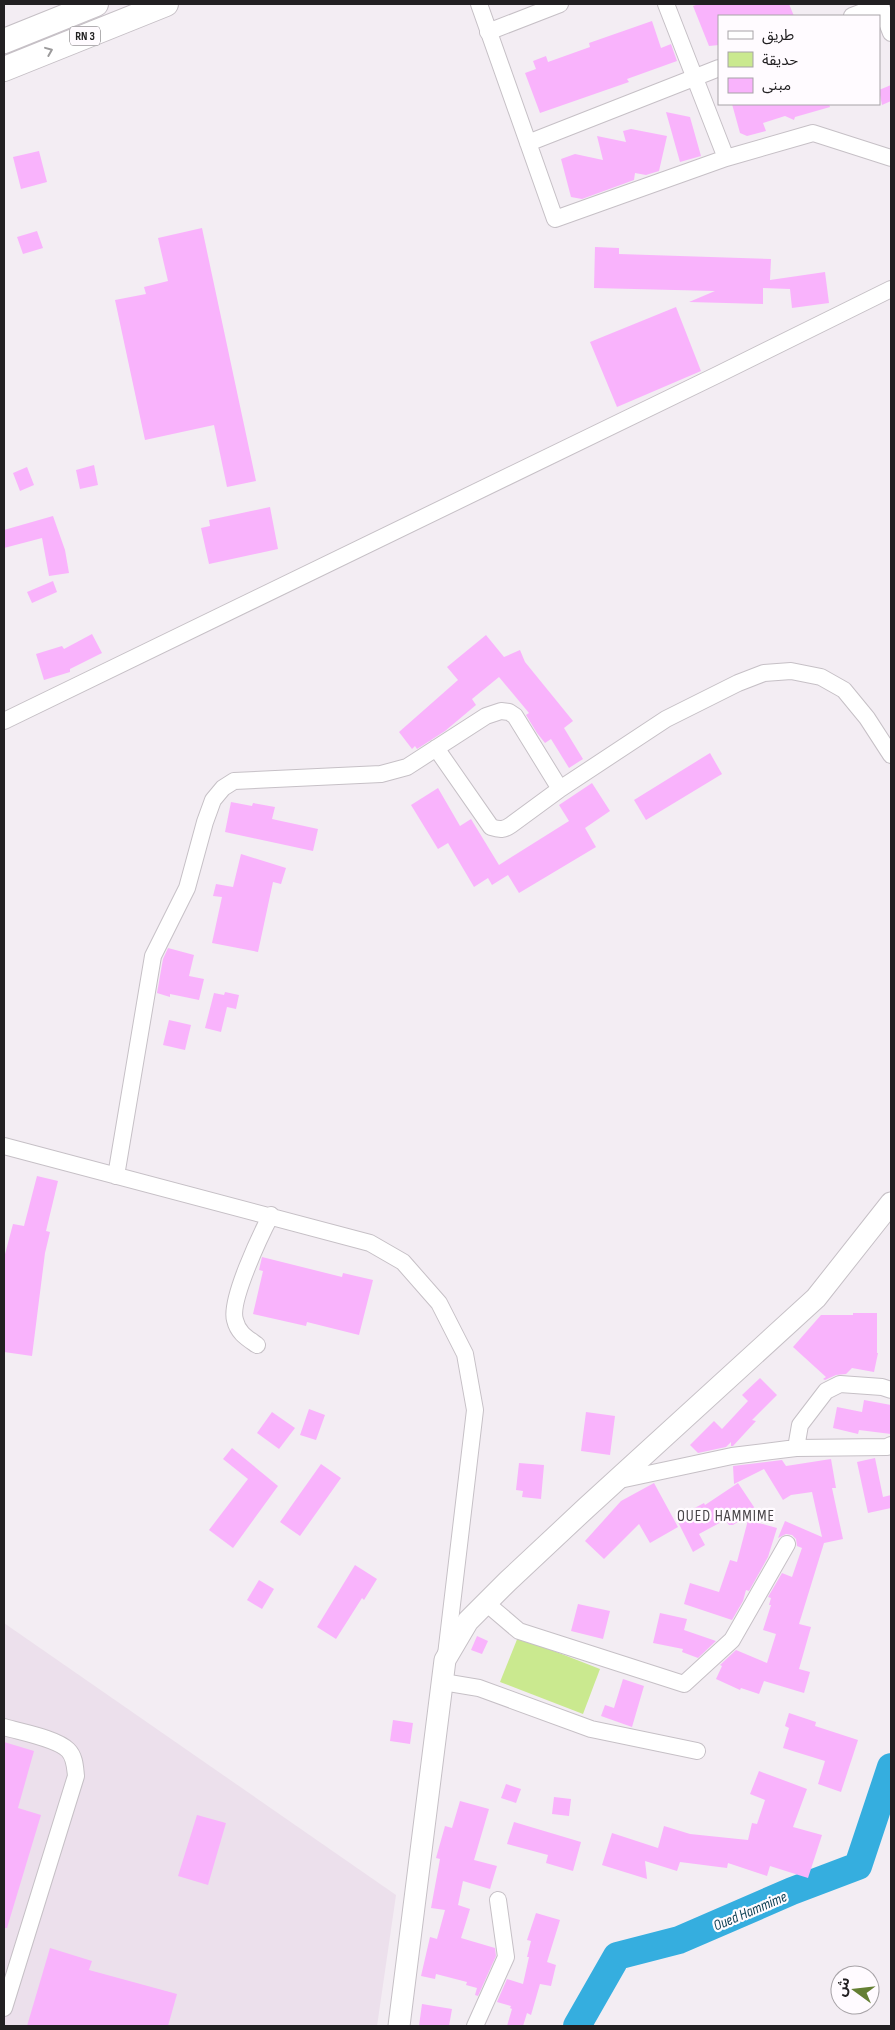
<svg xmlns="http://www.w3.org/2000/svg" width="895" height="2030" font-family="'Sofia Sans Condensed','Noto Sans Arabic',sans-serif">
<rect width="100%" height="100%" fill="#f3edf3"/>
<path fill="#ece0ec" d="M4,1623L396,1895L377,2026H4Z"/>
<path fill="#cae98f" d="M518,1637L600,1669L583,1714L500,1682Z"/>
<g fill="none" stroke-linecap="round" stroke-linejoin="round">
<path stroke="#35aedf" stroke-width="28" d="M577,2026L617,1956L679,1940L792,1891L858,1866L891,1767"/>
</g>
<path fill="#f9b3fc" d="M699,4H789L794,16H719V45L709,46L693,6Z
M652,21L661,48L671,44L677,61L627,79L629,82L540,113L525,73L536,69L533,61L546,56L548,62L590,47L589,43Z
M891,85V101L882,105L879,90Z
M732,104H829L830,107L795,117L794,120L785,116L763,123L766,131L747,136L740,133Z
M666,112L690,117L701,156L680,162Z
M631,129L667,136L659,171L646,175L635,173L634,180L582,199L571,197L561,159L575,154L603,160L597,136L626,142L623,131Z
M39,151L47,182L21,189L13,157Z
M202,228L256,481L227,487L214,425L145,440L115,300L146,294L144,287L168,281L158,238Z
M37,231L43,248L23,254L17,237Z
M595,247L619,248V254L771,259L770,280L825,272L829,303L792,308L790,289L763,288V304L689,302L715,291L594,288Z
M676,307L701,371L617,407L590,342Z
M94,465L98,485L80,489L76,470Z
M27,467L34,485L20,491L13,473Z
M270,507L278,549L209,564L201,528L210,526L209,520Z
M53,516L65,550L69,573L49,576L42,538L4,548V530Z
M53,581L57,592L32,603L27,592Z
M92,634L102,653L70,669V672L44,680L36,654L62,646L64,649Z
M486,635L504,657L520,650L525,662L573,721L564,728L583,759L569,768L551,739L545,743L537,733L526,715L529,713L499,677L472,699L476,705L445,731L417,749L415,746L412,749L399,732L458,680L447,667Z
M710,753L722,774L646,820L634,800Z
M592,783L610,811L585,828L596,847L519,893L508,875L492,885L488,878L474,887L448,843L438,849L411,805L438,788L460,826L471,819L499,865L569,821L559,805Z
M231,802L252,806L253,803L275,807L272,819L318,829L313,851L225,832Z
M241,854L286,868L281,884L273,882L258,952L212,943L222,897L213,896L216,884L233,887Z
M168,948L194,955L189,976L204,979L199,1000L170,994V997L157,993L163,959Z
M225,992L239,995L236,1009L227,1007L221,1032L205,1028L214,993L224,995Z
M169,1020L191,1025L185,1050L163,1045Z
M37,1176L58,1181L46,1231L50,1232L45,1253L32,1356L4,1352V1258L13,1224L24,1226Z
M262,1257L342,1277L343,1273L373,1280L359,1335L307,1322L306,1326L253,1314L263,1271L259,1270Z
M853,1313H877V1353H878L874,1372L852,1368L846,1374L836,1375L825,1380L823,1379L826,1377L793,1347L821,1315H853Z
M760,1378L777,1395L752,1420L756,1421L733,1446H731V1442L726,1447L698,1453L690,1445L714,1421L722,1429L748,1401L742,1395Z
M864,1400L891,1405V1434L859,1430L858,1434L833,1428L837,1407L862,1412Z
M309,1409L325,1415L316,1440L300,1435Z
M272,1412L295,1428L279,1449L257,1433Z
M586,1412L615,1416L610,1455L581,1451Z
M232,1448L278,1486L233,1548L209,1530L248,1479L223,1459Z
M875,1458L883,1497L891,1495V1508L868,1513L857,1462Z
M831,1459L836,1488H832L843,1539L824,1543L799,1624L811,1627L799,1669L810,1672L804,1693L764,1681L759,1694L741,1688L740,1690L716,1679L722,1666L720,1665L736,1650L767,1663L776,1634L763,1630L771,1605H769L771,1598L768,1597L782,1573L792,1577L802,1548L797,1546L796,1539L792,1535L786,1534L778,1538L785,1521L822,1537L812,1492L791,1495L783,1500L764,1469L734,1484L733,1466L782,1460L786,1466Z
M519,1463L544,1465L541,1499L522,1497L523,1491L516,1490Z
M321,1464L341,1478L300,1536L280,1522Z
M654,1483L678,1527L650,1543L639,1524L604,1559L585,1541L621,1501Z
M738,1483L756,1510L733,1525H729L725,1520L699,1534L705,1545L693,1552L676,1518L704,1503L705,1505Z
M748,1520L777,1528L768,1557L749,1591L746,1590L743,1601L732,1620L684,1604L690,1583L719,1592L730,1560L737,1562Z
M355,1565L377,1579L364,1600L362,1598L336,1639L317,1627Z
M259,1580L274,1589L262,1609L247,1600Z
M578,1604L610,1611L603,1639L571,1631Z
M660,1613L687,1619L684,1630L716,1641L698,1658L682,1652L683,1649L653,1643Z
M477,1636L488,1641L482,1654L471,1650Z
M623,1679L644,1686L632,1727L601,1716L605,1705L614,1708Z
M789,1713L816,1722L815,1726L858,1740L841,1792L818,1784L825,1761L783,1748L789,1728L785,1726Z
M393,1720L413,1723L410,1744L390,1741Z
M4,1742L34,1751L18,1808L41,1815L7,1928H4Z
M759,1771L807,1789L793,1827L822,1835L808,1878L770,1866L767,1876L728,1863L727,1868L680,1862L677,1871L645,1861L647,1879L602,1865L612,1833L658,1848L664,1826L690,1834L748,1840L752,1823L757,1824L765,1800L750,1794Z
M506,1784L521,1789L516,1803L501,1798Z
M554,1797L571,1799L569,1816L552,1814Z
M460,1801L489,1809L474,1860L497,1866L490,1889L463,1881L458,1905L470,1909L461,1938L495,1948L496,1956L478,1996L475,1995L477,1988L466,1985L467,1982L436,1974L435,1979L421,1976L430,1937L437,1939L445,1910L431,1908L440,1859L436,1858L445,1826L452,1828Z
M197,1815L226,1823L208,1885L178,1876Z
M514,1822L581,1842L573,1871L546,1863L548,1855L507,1844Z
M536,1913L560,1920L547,1962L556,1965L551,1986L540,1984L531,2015L527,2013L523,2026H507L512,2009L510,2008L511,2006L497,2002L507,1979L523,1984L529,1957H527L531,1941L527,1940Z
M50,1948L92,1961L89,1970L177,1994L168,2026H27Z
M422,2004L452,2009L449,2026H419Z"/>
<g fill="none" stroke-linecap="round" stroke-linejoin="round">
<defs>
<path id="minor" d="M479,4L555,219L726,158L813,133L891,158
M666,4L726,158
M880,4L891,33
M852,16L881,5
M488,32L560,4
M528,143L719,68
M4,721L717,375L891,289
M436,748L491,827C500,830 504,830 511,825L560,789
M4,1146L370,1243L403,1262L439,1303L465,1354L475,1410L446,1655
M116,1176L153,956L187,888L205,822L213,800L223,788L234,781L381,774L407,767L486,716L501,711L509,712L515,716L560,789L666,719L738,683L764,673L791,671L821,677L844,690L867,718L891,755
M257,1345C247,1338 238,1333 235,1320C229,1301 261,1234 271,1215
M796,1448L800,1425L826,1391L840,1384L882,1387L891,1390
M615,1481L732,1456L796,1448L887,1447L891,1445
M486,1603L519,1631L684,1684L732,1640L787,1544
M443,1682L479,1688L591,1729L697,1751
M4,1727C20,1732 56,1738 68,1750C75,1757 75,1767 76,1776L4,2008
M475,2026L506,1957L498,1900"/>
<path id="major" d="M399,2026L445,1660L468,1621L508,1581L586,1508L816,1298L891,1203"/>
<path id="highway" d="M4,41L96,4
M4,69L166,4"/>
</defs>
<use href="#minor" stroke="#c6c0c6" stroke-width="18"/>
<use href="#major" stroke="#c6c0c6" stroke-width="23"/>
<use href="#highway" stroke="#c6c0c6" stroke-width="26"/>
<use href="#minor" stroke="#fff" stroke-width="16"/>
<use href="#major" stroke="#fff" stroke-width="21"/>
<use href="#highway" stroke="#fff" stroke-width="24"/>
</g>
<defs><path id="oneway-chevron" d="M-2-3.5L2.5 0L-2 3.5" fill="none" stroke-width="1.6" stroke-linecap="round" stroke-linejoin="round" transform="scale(1.25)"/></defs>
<use stroke="#9c9b9c" href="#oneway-chevron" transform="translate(49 51) rotate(-22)"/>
<g text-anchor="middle" stroke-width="4.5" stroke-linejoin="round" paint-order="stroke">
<rect fill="#fffbff" stroke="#646264" stroke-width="1" x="70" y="26.5" width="30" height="19" rx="4"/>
<g font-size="12" font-weight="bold" fill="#222022">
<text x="85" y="40">RN 3</text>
</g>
<g font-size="15" font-style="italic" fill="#0c3f53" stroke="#fffbff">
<text transform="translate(750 1911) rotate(-23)" y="5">Oued Hammime</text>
</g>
<g font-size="16" letter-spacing="1" fill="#484448" stroke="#fffbff">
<text x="726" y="1521">OUED HAMMIME</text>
</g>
</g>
<rect width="895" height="2030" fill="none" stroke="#222022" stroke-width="10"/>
<rect x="718" y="15" width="162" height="90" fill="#fffbff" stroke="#a7a3a7"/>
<rect x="728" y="31" width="25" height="8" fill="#ffffff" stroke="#a7a3a7"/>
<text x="762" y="40" font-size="15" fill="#222022">طريق</text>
<rect x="728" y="52" width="25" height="15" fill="#cae98f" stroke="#a7a3a7"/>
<text x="762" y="65" font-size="15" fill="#222022">حديقة</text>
<rect x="728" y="78" width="25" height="15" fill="#f9b3fc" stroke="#a7a3a7"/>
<text x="762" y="90" font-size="15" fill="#222022">مبنى</text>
<g transform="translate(855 1990) rotate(285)"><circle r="24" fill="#fffbff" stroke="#a7a3a7"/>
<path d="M0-4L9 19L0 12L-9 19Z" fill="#647f33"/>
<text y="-8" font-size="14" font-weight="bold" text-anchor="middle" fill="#222022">ش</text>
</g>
</svg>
